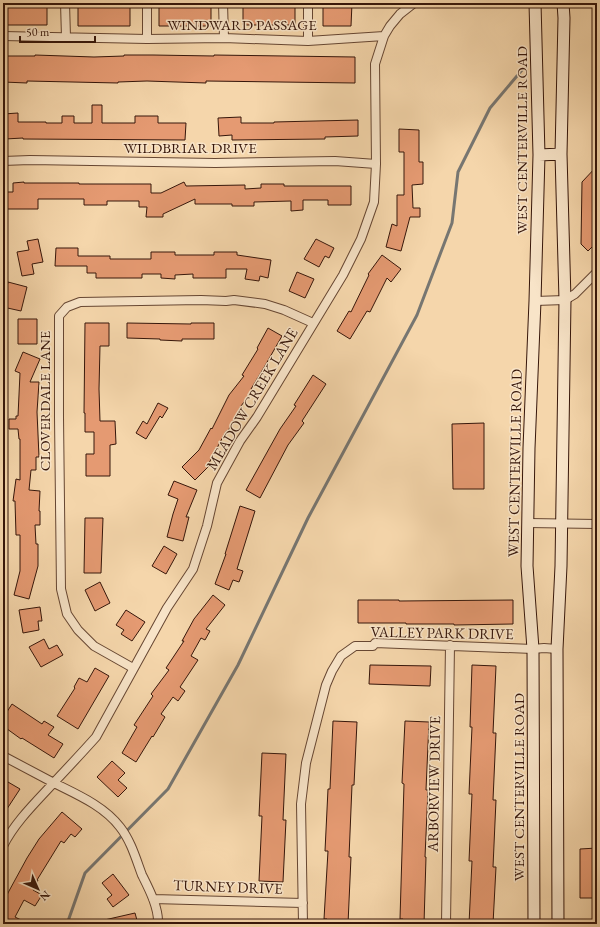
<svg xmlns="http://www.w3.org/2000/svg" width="600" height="927" font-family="'EB Garamond',serif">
<rect width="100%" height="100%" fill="#f5d6ab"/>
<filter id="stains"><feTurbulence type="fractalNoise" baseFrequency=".005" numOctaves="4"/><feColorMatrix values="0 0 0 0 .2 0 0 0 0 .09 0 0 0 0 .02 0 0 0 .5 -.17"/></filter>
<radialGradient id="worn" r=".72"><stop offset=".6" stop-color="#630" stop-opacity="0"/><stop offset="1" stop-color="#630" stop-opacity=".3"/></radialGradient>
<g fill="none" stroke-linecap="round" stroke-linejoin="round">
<path stroke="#777671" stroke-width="3" d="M67,924L85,873L168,789L238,665L308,518L417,315L452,223L458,172L490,108L522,70"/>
</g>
<path fill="#e59a72" stroke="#36160a" d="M3,3H47V25H3Z
M78,3H130V26H78Z
M159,3H211V26H159Z
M243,3H295V25H243Z
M323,3H352L351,26H323Z
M35,55L94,57L124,56V55H153L214,56V55L355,57V83L206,81V83L147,81L118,82V83L27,81V83L3,82L4,56H35Z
M92,105H102V123H135V116H158V123H186L185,140L23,139V138L5,139L4,134H3V114L18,113V122H46V123H62V116H74V123H92Z
M241,117V123H274V122L358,120V136L325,137V139L232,140V135L219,136L218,118Z
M399,129L419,130V162H423V184L412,185L413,208H420V217H410L401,251L386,247L392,224L397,226V195H404V152H399Z
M597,166V242L588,251L581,244L582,182Z
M24,182V183H79V184H151V193H161L184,182L186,186L245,185V189L261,188V184H284V186H351V205H328V200H303V210L291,211V201L254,202V206H232V204H195V199L163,214V217H146L147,207H139V201H107V205H84V199H38V209H3V192H13V183Z
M38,239L43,262L32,264L34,274L22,276L17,252L29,250L27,241Z
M316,239L334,248L329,258L325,256L319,267L304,259Z
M56,248H78V256H110V259H151V252H175V255H214V252H237V255L271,260L268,278L260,276L259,281L245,279L247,269H226V278H193V274L175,275V279L161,278V274H142V278H96V273H87V266H55Z
M382,255L401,269L391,282L387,278L370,312L367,311L350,339L337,331L349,311L351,312L369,275L368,274Z
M297,272L314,279L305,298L289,291Z
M8,282L27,287L21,311L3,307Z
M18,319H37V344H18Z
M85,323H109V346H100L99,389L100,421H115L116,444L110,445V476H86V454H94V432H85V413H84Z
M127,323L191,324V323H214V339H182V341L160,340V339L127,338Z
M268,328L282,336L266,364L251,389L253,390L241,406L228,431H226L208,465L209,466L195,480L182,467L199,450L211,428L212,429L229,395L244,376L242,375L258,349L257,348Z
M23,352L40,359L30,382H39L37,412L39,457H36V470H31L29,490L40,491L39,511H40V525H35L36,544H38V566L29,599L14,595L20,571V535H16L15,501H13L16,479L20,480V439H19L18,429H9V419H16V416H18L20,373L15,371Z
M313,375L326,384L302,421L304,423L288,445L260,498L246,490L280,429L296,406L294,405Z
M158,403L168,408L162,418L160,416L146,439L136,433L143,421L147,424Z
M484,423V489H453L452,424Z
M174,481L197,490L186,517H189L183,541L167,537L173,514L178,499L168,495Z
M240,506L255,511L237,569L243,571L239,582L233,580L229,590L215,584L226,554H225Z
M85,518H103L101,573H84Z
M164,546L177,554L166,574L152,566Z
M100,582L110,603L95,611L85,590Z
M213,595L225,605L206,629L210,631L205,640L201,638L191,656L198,660L180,687L185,691L178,701L173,697L161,714L165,717L153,737L152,736L136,762L122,753L137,727L134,725L153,696L151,694L169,670L166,668L184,641H182L194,619Z
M358,600H399V601L513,600V624L454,625V624H406V623H358Z
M40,607L42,621H38L39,630L23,633L19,610Z
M126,610L145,622L132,641L121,634L124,630L116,625Z
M44,639L49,649L57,645L63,655L41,667L29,647Z
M370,665L431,666L430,686L369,684Z
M472,665L496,666L493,733H496L493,800H496L493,867H496L493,924H469L472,861H469L472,794H469L472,727H470Z
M95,668L109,676L78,729L57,716L75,688L74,687L79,678L87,682Z
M12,704L42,724L44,721L54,727L48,735L63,744L54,758L22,738L21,739L3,726V718Z
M333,721L357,722L354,785H352L349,857H351L348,924H327V919H324L328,851H325L328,789H330Z
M405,721L429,722L426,790H428L425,857H426L424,924H403V919H400L404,784L402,783Z
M262,753L286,754L283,820H286L283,882L259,881L262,816H259Z
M112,761L125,773L118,780L127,788L118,797L97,777Z
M8,782L20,789L3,815V789Z
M62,812L82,829L75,837L71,834L64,843L61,841L37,880H38L33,890L42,895L35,906L24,900L15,917L29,924H8L3,922V903L9,891L27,858L39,839Z
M597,848V898H580V849Z
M113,874L129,895L113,907L107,899L112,895L102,883Z
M135,913L138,924H101L100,921Z"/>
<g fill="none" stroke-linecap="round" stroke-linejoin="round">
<defs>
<path id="minor" d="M65,3L66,37
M147,3V39
M223,3L224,38
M308,3V41
M3,36L147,39L224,38L308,41L384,36
M3,161L30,160L215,163L335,161L376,164
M535,301L565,300L575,294L597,272
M528,523L597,524
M133,668L94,646L78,630L67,614L61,589L59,417V316L67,307L80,302L201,300L226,301L234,300L265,304L284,310L313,323
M3,756C20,765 37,774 54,783C78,795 104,806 120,827C131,841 136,859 142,875C149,889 159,908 158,924
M3,846C13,826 29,809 45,792C62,774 79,756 96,737L167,608L193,569L207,526L217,483L240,441L257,417L343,275L361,239L374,202L376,164L375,64L384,36L390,26L400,14L414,3
M153,899L303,903
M303,924L301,804L306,763L326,685L332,671L341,656L355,646H373L375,643L533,649L544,648L557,649
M446,924L450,645"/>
<path id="secondary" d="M539,155L561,154
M534,924L533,649L527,566L529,448L535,301L539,155L535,3
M558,924L557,649L561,566L565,300L561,154L564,18L563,3"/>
</defs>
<use href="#minor" stroke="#664632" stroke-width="10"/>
<use href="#secondary" stroke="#36160a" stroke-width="13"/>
<use href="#minor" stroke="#f8e4c8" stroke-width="8"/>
<use href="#secondary" stroke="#f8e4c8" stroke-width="11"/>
</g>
<g text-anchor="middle" stroke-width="3" stroke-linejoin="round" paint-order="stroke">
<g font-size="15" fill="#36160a" stroke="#f8e4c8">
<text x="242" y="30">WINDWARD PASSAGE</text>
<text transform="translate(522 140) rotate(-90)" y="5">WEST CENTERVILLE ROAD</text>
<text x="190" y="153">WILDBRIAR DRIVE</text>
<text transform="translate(252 399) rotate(-59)" y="5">MEADOW CREEK LANE</text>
<text transform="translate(45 401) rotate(-90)" y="5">CLOVERDALE LANE</text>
<text transform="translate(515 463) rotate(-89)" y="5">WEST CENTERVILLE ROAD</text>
<text transform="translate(442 633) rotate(1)" y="5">VALLEY PARK DRIVE</text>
<text transform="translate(434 784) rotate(-89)" y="5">ARBORVIEW DRIVE</text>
<text transform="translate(519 787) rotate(-90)" y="5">WEST CENTERVILLE ROAD</text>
<text transform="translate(228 887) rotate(2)" y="5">TURNEY DRIVE</text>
</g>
</g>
<rect width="600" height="927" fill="none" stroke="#f5d6ab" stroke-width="16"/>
<rect x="4" y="4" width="592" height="919" fill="none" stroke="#36160a" stroke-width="2"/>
<rect x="8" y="8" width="584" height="911" fill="none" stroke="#36160a"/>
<g transform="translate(38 889) rotate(135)" stroke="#f8e4c8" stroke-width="3" paint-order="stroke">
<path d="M0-3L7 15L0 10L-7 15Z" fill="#36160a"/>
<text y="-6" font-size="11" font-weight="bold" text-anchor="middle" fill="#36160a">N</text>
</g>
<path d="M20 36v6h75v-6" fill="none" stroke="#36160a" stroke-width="2"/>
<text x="26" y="36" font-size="12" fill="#36160a" stroke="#f8e4c8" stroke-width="3" paint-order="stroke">50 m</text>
<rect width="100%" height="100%" filter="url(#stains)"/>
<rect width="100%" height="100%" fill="url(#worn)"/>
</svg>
